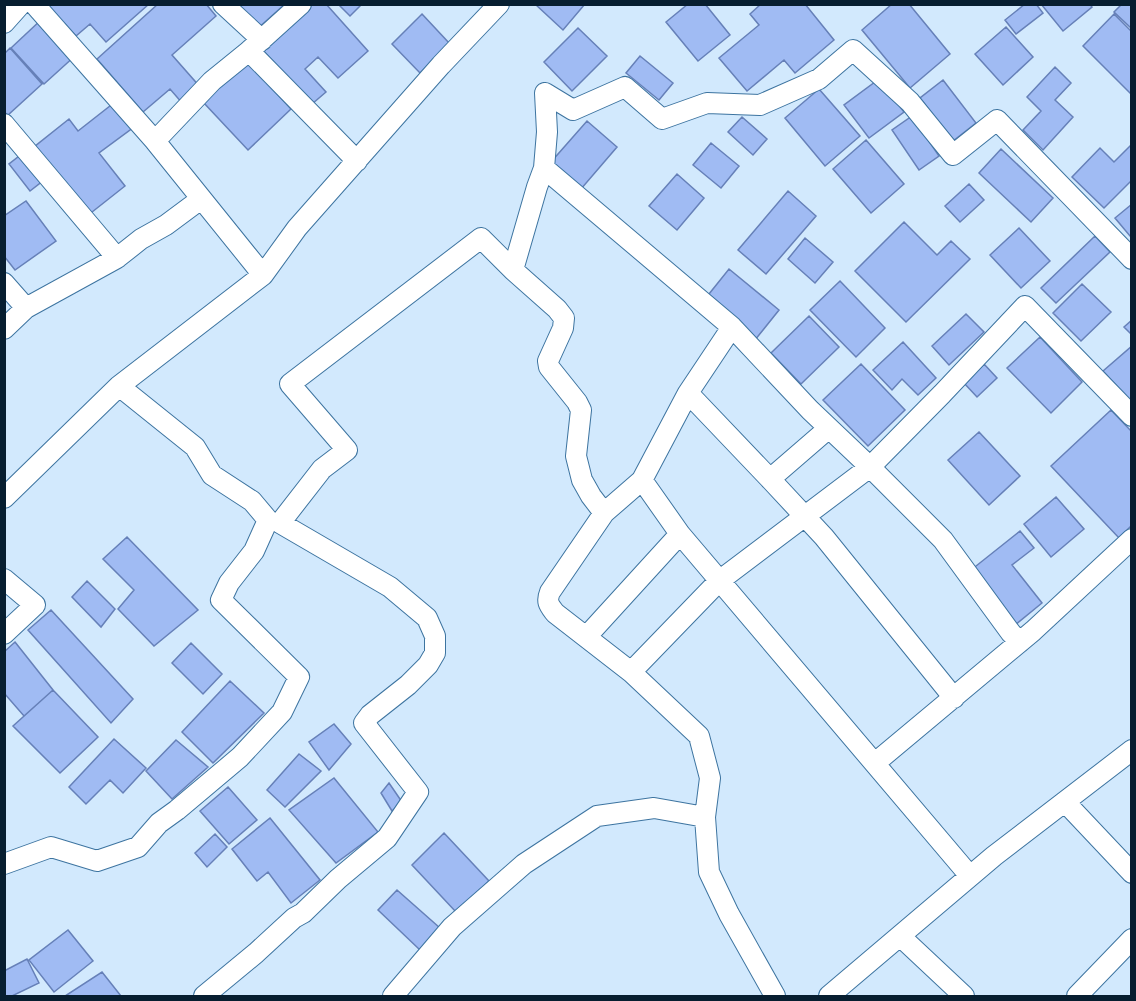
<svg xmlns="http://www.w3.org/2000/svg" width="1136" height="1001" font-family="'Roboto Condensed',sans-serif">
<rect width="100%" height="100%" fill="#d2e9fd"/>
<path fill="#a0bbf3" stroke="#6680b8" stroke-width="1.5" d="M40,4H149L106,42L90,24L76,36L65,24L60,28Z
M158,4H206L216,16L172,55L201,88L183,104L170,89L143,112L97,59Z
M234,4H285L256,30Z
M305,4H326L368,51L338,78L318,57L305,69L326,92L312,104L259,46Z
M338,4H362L350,16Z
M535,4H585L563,30Z
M688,4H705L730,35L698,61L666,22Z
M761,4H805L834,40L795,73L784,60L747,91L719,58L759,25L750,14Z
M892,4H909L950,54L910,88L862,30Z
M1025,4H1036L1043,13L1016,34L1005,20Z
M1041,4H1090L1092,7L1063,31Z
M1122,4H1132V29L1114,12Z
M422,14L450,44L420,73L392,44Z
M1114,14L1132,32V95L1083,46Z
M43,18L76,55L44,84L11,48Z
M1006,27L1033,57L1003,85L975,54Z
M578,28L607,56L572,91L544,62Z
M10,48L42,84L8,115L4,112V54Z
M640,56L673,83L659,100L626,73Z
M247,61L291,109L248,150L203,102Z
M1055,67L1071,83L1055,100L1073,117L1043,150L1023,130L1041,111L1027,97Z
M879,79L904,112L869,138L844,105Z
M943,80L976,123L953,141L920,98Z
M819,89L860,136L825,166L785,118Z
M115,102L134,127L99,153L125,186L87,216L34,147L69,119L78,131Z
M912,116L939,156L919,170L892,130Z
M742,117L767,139L753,155L728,132Z
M587,121L617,147L581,189L551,162Z
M866,140L904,184L871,213L833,169Z
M711,143L739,166L721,188L693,165Z
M1130,146L1132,148V180L1104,208L1072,177L1100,148L1114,162Z
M1001,149L1053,198L1031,222L979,173Z
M23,153L44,180L30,191L9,164Z
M677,174L704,198L677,230L649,206Z
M969,184L984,200L960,222L945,206Z
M788,191L816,216L766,274L738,250Z
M26,201L56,241L15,270L4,256V216Z
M1132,204V234L1130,236L1115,218Z
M904,222L937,255L951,241L970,259L906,322L855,271Z
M1019,228L1050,261L1021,288L990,255Z
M1095,236L1110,252L1056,303L1041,288Z
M805,238L833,262L815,283L788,259Z
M729,269L779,310L755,340L705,299Z
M840,281L885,328L856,357L810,310Z
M1082,284L1111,312L1081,341L1053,313Z
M966,314L984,332L949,365L932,346Z
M809,316L839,347L801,384L771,353Z
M1132,320V335L1124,327Z
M1040,337L1082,382L1051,413L1007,368Z
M903,342L936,378L918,395L902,379L892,390L873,370Z
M1132,346V403L1103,371Z
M861,364L905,410L868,446L823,400Z
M984,364L997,378L977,397L964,383Z
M1111,410L1132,432V525L1119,538L1051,466Z
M979,432L1020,476L989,505L948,460Z
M1056,497L1084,529L1051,557L1024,524Z
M1020,531L1034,548L1012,565L1042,603L1015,625L971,570Z
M127,537L198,610L154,646L118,609L134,590L103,559Z
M87,581L115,609L101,627L72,597Z
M51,610L133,699L111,723L28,630Z
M15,642L53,690L24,716L4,693V652Z
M191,643L222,674L203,694L172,663Z
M230,681L264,713L213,763L182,732Z
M53,690L98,737L60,773L13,726Z
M334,724L351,744L329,770L309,742Z
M114,739L146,768L123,793L110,780L86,804L69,787Z
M176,740L208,767L172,799L146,771Z
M299,754L321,771L285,807L267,790Z
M334,778L378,832L336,863L289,810Z
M389,783L402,802L392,811L381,793Z
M228,787L257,820L229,844L200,811Z
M270,818L320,880L291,903L268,872L257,881L232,849Z
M444,833L489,881L456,912L412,865Z
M215,834L227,847L207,867L195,853Z
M397,890L440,928L420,950L378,910Z
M68,930L93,961L54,992L29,960Z
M27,959L39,983L12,996H4V971Z
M102,972L121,996H65Z"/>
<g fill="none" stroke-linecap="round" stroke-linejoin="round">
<defs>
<path id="street" d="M34,4L155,141
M223,4L262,40
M4,23L21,4
M249,51L301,4
M545,93L573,110L625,87L662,119L707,103L760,105L819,79L853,50L910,102L953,155L997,120L1132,259
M4,124L117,258
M544,168L732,327L810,410L870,467L943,540L1011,633L1020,642
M513,270L557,309L564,318L563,328L548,361L549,367L577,402L581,410L576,456L582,480L591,496L604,513L550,592C546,602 549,605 555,613L631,672L699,736L710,778L705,817L709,872L729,914L775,996
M263,275L155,141L212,81L249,51L357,161
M4,283L26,308
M4,329L26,308L117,258L141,239L166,225L201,199
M688,393L770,479L824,537L954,698
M770,479L829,428
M642,480L688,393L732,327
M4,498L119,386L263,275L297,228L441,65L499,4
M604,513L642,480L680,534L970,876
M4,579L35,605L4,634
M587,636L680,534
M631,672L719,581L870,467L942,394L1025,306L1132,416
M875,763L1033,631L1132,539
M1065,802L1132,873
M4,864L51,847L97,861L138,847L159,823L177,810L240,757L282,712L299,677L221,600L229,583L254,551L268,520L252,501L212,475L195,447L119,386
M900,936L964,996
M204,996L256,953L294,918L303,913L338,879L387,838L418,792L364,723L370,715L408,685L428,665L435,653V636L427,618L390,587L280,523L322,469L347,450L290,384L481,238L513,270L537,187L544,168L547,132L545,93
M393,996L452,927L524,864L597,816L654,808L705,817
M829,996L994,856L1132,750
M1077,996L1132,939"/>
</defs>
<use href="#street" stroke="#3d74a0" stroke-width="22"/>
<use href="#street" stroke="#fff" stroke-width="20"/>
</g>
<rect width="1136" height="1001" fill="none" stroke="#071e30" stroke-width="12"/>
</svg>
